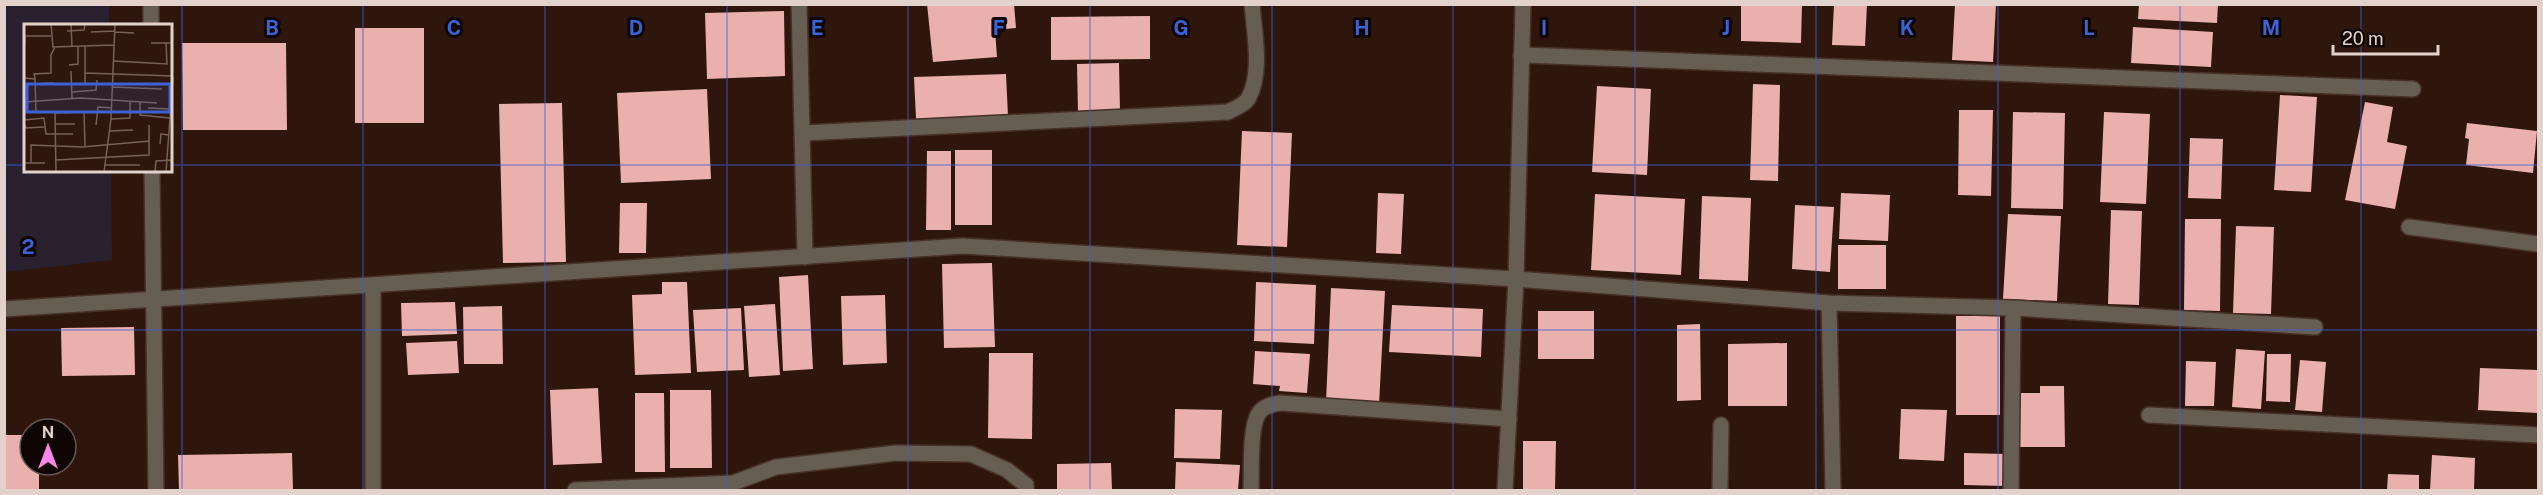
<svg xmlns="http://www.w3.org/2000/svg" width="2543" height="495" font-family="'Public Sans',sans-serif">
<rect width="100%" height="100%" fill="#2e160c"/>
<path fill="#292130" d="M4,5H109V25L26,26V171H111L112,260L5,272Z"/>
<path fill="#eab0ad" d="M927,4H1014L1016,28L995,30L997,57L933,62Z
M1741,4H1802L1801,43L1741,41Z
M1834,4H1867L1865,46L1832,45Z
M1955,4H1996L1993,62L1952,60Z
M2139,4H2218L2217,23L2138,19Z
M784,11L785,76L707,79L705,13Z
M1150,16V59L1051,60V17Z
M2133,27L2213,32L2211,67L2131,63Z
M355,28H424V123H355Z
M182,43H286L287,130H183Z
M1119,63L1120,112L1078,113L1077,64Z
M1006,74L1008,116L916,119L914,77Z
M1753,84L1780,85L1778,181L1750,180Z
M1597,86L1651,89L1647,175L1592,172Z
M707,89L711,179L621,183L617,93Z
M2280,95L2317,97L2311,192L2274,190Z
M2365,102L2393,107L2387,142L2407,146L2395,209L2345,200Z
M562,103L566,262L503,263L499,104Z
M1959,110H1993L1991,196L1958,195Z
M2013,112L2065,113L2063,209L2011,208Z
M2104,112L2150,114L2146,204L2100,202Z
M2467,123L2537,131L2533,173L2466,165L2469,139L2465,138Z
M1242,131L1292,133L1287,247L1237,245Z
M2190,138L2223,139L2221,199L2188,198Z
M955,150H992V225H955Z
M927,151H951V230H926Z
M1378,193L1404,194L1401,254L1376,253Z
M1841,193L1890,195L1888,241L1839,239Z
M1595,194L1685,199L1681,275L1591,270Z
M1702,196L1751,198L1748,281L1699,279Z
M620,203H647L646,253H619Z
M1795,205L1834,207L1830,272L1792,269Z
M2111,210L2142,211L2139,305L2108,304Z
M2008,214L2061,216L2057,301L2003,299Z
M2185,219H2221L2220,311L2184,310Z
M2236,226L2274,227L2271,314L2233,313Z
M1838,245H1886V289H1838Z
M992,263L995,347L944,348L942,264Z
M808,275L813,369L783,371L779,277Z
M662,282H687L691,373L635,375L632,295L662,294Z
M1256,282L1316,285L1314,344L1254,341Z
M1331,288L1385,291L1379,405L1326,402Z
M885,295L887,363L843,365L841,296Z
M455,302L457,334L402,336L401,303Z
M775,304L780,375L749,377L744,306Z
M1392,305L1483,309L1481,357L1389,352Z
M502,306L503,364H464L463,307Z
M741,308L744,370L697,372L693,310Z
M1538,311H1594V359H1538Z
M1956,316H2000V415H1956Z
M1700,324L1701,400L1677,401V325Z
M134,327L135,375L62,376L61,328Z
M457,341L459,373L408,375L406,343Z
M1787,343V406H1728V344Z
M2236,349L2265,351L2261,409L2232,407Z
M1255,351L1310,354L1307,393L1279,391L1280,386L1253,384Z
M989,353H1033L1032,439L988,438Z
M2267,354H2291L2290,402L2266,401Z
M2300,360L2326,362L2322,412L2295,410Z
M2186,361L2216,362L2214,406H2185Z
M2480,368L2538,370V413L2478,410Z
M2040,386H2064L2065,447H2019V393H2040Z
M598,388L602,463L553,465L550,390Z
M670,390H711L712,468H670Z
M635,393H664L665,472H635Z
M1175,409L1222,410L1220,459L1174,458Z
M1901,409L1947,410L1944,461L1899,459Z
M4,435H30V465H39V490H4Z
M1523,441H1556L1555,490H1523Z
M292,453L293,490H179L178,455Z
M1964,453L2006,454V486L1964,485Z
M2432,455L2475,458L2474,490H2430Z
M1176,462L1240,465L1238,490H1175Z
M1111,463L1112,490H1057V464Z
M2388,474L2419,475V490H2387Z"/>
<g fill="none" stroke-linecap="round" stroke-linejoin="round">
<defs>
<path id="minor" d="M151,4V26
M799,4L805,257
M1521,55L2413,89
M803,133L1228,112C1235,108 1243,106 1248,99C1263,73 1254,32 1252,4
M152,171L156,490
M2409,227L2538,244
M373,285V490
M1829,303L1833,490
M4,309L963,246L1516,279L1829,303L2013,308L2315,327
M2149,415L2538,435
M575,490L733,483L776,467L896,453L971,454L1007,470L1026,485V490
M1251,490C1252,472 1249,427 1259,413C1264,406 1272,404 1280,403L1509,419
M1720,490L1721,425
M2011,490L2013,308"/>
<path id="tertiary" d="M1505,490L1516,279L1523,4"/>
</defs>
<use href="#minor" stroke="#473027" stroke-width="18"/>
<use href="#tertiary" stroke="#473027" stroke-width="18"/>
<use href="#minor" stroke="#665d53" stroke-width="15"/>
<use href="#tertiary" stroke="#665d53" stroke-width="15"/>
</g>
<path fill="none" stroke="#3b62d6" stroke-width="1.5" stroke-opacity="0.55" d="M182,4V490M363,4V490M545,4V490M727,4V490M908,4V490M1090,4V490M1272,4V490M1453,4V490M1635,4V490M1816,4V490M1998,4V490M2180,4V490M2361,4V490M4,165H26M171,165H2538M4,330H2538"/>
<g transform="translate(24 24)">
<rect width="148" height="148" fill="#2e160c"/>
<path fill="none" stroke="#766158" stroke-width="1.5" d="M27,0L29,23L90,21M47,0L48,22M43,7L60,6L61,0M67,8L91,7M91,8L110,9M127,19H149M61,22V59M0,35L1,12H27M90,37L143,40L142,19M45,41L54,40V22M47,47L48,75M61,49L149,52M0,54L11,55L12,89M11,54L10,50L27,49V31L31,23M11,60L30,59M88,63L138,65M48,68L72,66L73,56M0,78L57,74L133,79M116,78V91L146,94M124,84L147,85M87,95L106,94V77M0,96L20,94L22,110H49M0,100L2,104L20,103M31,100H51M72,101L74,83L88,84M85,107L109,106M136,120L137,110L145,111M31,136L125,131V101M0,139H21M7,139V121L58,123L126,117M81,141H116M32,148L31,89L60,88L61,123M80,148L87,95L91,0M131,148L132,137L149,136M142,148L149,53"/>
<path fill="#3b62d6" fill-opacity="0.15" stroke="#3b62d6" stroke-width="3" d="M3,60H146V88H3Z"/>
<rect width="148" height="148" fill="none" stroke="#e3d2cb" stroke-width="3"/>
</g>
<g font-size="20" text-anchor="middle" font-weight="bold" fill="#3b62d6" stroke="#0f0503" stroke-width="6" stroke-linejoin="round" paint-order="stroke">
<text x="272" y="35">B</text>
<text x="454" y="35">C</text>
<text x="636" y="35">D</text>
<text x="817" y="35">E</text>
<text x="999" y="35">F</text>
<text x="1181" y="35">G</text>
<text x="1362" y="35">H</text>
<text x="1544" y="35">I</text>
<text x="1726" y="35">J</text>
<text x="1907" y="35">K</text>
<text x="2089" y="35">L</text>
<text x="2271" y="35">M</text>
<text x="28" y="254">2</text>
</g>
<rect width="2543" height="495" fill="none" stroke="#e3d2cb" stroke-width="12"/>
<g transform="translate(48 447)"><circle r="28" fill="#0f0503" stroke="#645753" stroke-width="1.5"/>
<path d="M0-4.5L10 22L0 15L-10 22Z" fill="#f987e9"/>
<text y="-9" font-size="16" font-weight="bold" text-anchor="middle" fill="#e3d2cb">N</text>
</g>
<path d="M2333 45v9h105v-9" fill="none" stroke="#e3d2cb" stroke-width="3"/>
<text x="2342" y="45" font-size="18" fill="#e3d2cb" stroke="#0f0503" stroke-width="4.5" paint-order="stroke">20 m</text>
</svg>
